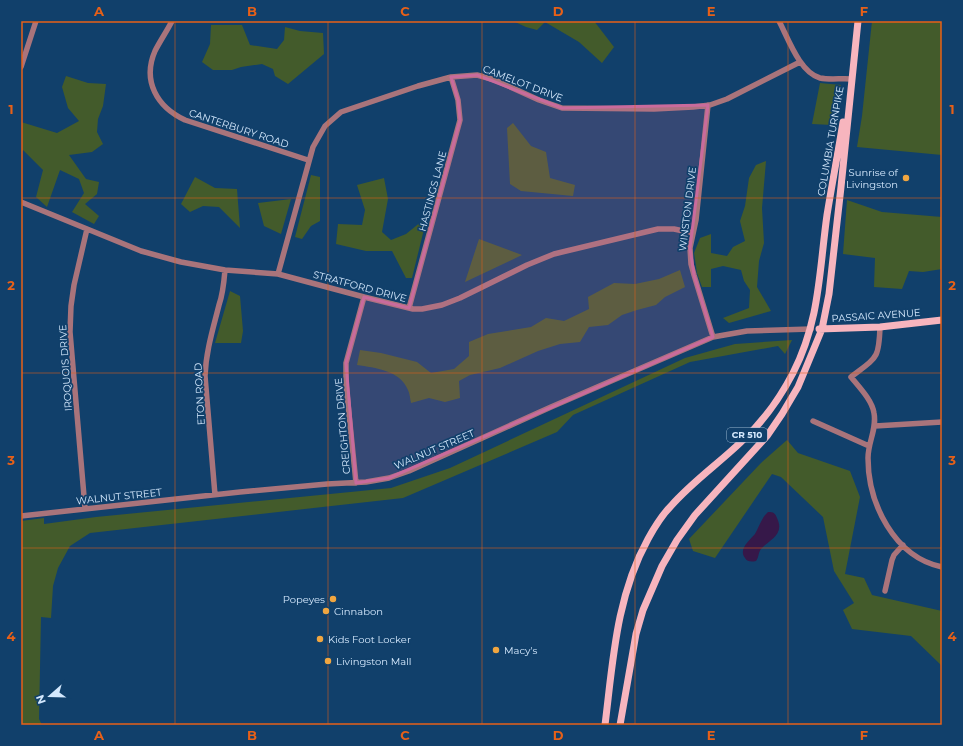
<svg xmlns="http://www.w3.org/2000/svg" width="963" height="746" font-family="Montserrat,sans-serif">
<rect width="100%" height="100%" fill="#11406b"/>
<path fill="#435b2b" d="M513,21H594L614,47L602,63L579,42L545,22L537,30L526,27Z
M872,21H942V155L857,147L862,116Z
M211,25H242L250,45L277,49L284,40L285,27L300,31L323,33L324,54L288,84L275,76L273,69L262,64L241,67L232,70H213L202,62L210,44Z
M66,76L88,83L106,84L103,106L98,119L97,132L103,144L92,152L69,155L86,179L99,182L97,194L85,204L99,216L94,224L72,212L84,193L79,179L60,170L47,207L36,197L43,170L23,150L21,153V122L57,133L79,121L68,108L62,87Z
M820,83L841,85L832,125L812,124Z
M513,123L531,146L546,152L550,178L575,185L573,196L521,191L510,184L507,128Z
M766,161L762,208L764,243L759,261L757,287L771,311L729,323L723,318L749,308L750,290L744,281L741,270L723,266L711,269V287H702L697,273L694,253L700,238L711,234V253L727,256L733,247L745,241L740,221L745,206L749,178L756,165Z
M311,175L320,177V221L311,226L302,239L295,237Z
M195,177L215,188L237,189L240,228L219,207L203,206L190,212L181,204Z
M384,178L388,199L382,232L391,240L406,234L427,217L412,278H406L392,251H366L336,244L338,224L362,225L365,210L357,185Z
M291,199L281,234L264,226L258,203Z
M847,200L882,212L942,217V269L923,272L909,271L902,289L874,287L875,258L843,254Z
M479,239L522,255L465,282Z
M680,270L685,287L665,297L656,305L637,310L622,315L608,325L589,327L580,342L560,344L538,351L500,368L470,375L459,381L460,398L445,402L429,398L411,403C410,399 410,394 408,390C400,370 375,368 357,365L360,350L381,353L417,362L431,373L454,369L469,356V342L488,334L531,327L546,318L564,321L589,309L588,297L614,283L635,284L659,279Z
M230,291L240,296L243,331L241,343H215Z
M792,340L785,354L778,346L690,362L573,415L557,432L403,498L90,533L70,546L58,568L53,586L51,618L41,617L39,719L42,725H21V521L44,518V524L96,517L391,488L450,468L685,358L735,344Z
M787,440L798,453L850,471L860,497L845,574L864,578L872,595L942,611V666L911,636L852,629L843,610L854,603L834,571L823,517L781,477L772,474L715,558L693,551L689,539L761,463Z"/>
<path fill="#361849" d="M768,512C774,512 775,513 777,518C785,535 770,539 761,549C758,553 759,557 756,561C752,562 747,562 745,558C738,549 750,540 755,534C759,527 762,517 768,512Z"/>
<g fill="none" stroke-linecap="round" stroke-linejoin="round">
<path stroke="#a9747b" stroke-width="5.5" d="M172,21C167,31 160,41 155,51C142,81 157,107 185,120L308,160
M779,21C788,38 800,73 820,78C830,80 842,78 852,79
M21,67L36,21
M708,105L696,220L690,248L691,264L694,275L713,337
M21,202L141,251L181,262L225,270L278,274L364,297L413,309H422L442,305L460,298L527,265L554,254L658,229H674L693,233
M278,274L313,147L325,126L341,112L418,86L451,77L477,75L495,80L539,100L562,108L654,109L693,107L710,105L727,99L800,62
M409,308L460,120L458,100L451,77
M880,327C879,359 877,357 851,377C859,387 872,400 874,413C877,429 868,442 868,458C868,503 894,557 942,567
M813,421L869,446
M875,426L942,422
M356,483L346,384V363L364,297
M215,495L205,376C206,351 213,329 219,305C223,294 224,282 225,270
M85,508L70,332L71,306L74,285L87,229
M21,516L240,492L327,484L366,482L389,478L409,471L551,407L713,337L747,331L811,329
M885,591L892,560L894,555L903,545"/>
<path stroke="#f7b5be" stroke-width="7" d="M819,329L880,327L942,320
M605,725C613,661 616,597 648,539C654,528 662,515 671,506C692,482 718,464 741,442C762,423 780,398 793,373C820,320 819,272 827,215C832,184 838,153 843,122
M620,725L636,634L643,610L662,566L677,540L695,515L767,436L782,414L798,387L822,329L829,294L841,187L858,21"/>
</g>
<path fill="#c96b9c" fill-opacity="0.2" stroke="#c96b9c" stroke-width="3" stroke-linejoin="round" d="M477,75L562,108L708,105L690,248L694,275L713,337L389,478L356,483L346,363L364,297L409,308L460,120L458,100L451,77Z"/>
<path fill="none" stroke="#e76018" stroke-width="1" stroke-opacity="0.55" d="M175,21V725M328,21V725M482,21V725M635,21V725M788,21V725M21,198H942M21,373H942M21,548H942"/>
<g fill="#f1a640" stroke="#11406b" stroke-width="1.5">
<circle cx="906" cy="178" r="4"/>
<circle cx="333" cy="599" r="4"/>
<circle cx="326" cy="611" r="4"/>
<circle cx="320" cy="639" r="4"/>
<circle cx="496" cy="650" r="4"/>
<circle cx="328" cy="661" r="4"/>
</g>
<g text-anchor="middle" stroke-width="3.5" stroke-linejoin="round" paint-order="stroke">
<rect fill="#11406b" stroke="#9ab6d1" stroke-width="1" x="727" y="428" width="40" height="14" rx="3"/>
<g font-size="9" font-weight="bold" fill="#d4e8fd">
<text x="747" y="438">CR 510</text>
</g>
<g font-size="10" fill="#d4e8fd" stroke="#11406b">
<text transform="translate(523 83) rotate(21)" y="4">CAMELOT DRIVE</text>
<text transform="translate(239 128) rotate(18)" y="4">CANTERBURY ROAD</text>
<text transform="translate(830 141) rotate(-80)" y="4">COLUMBIA TURNPIKE</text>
<text transform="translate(432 191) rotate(-75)" y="4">HASTINGS LANE</text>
<text transform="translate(687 209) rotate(-83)" y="4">WINSTON DRIVE</text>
<text transform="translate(360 286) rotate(15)" y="4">STRATFORD DRIVE</text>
<text transform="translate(876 315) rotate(-4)" y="4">PASSAIC AVENUE</text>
<text transform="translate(65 368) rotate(-94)" y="4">IROQUOIS DRIVE</text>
<text transform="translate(199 394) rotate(-93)" y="4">ETON ROAD</text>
<text transform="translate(342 426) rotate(-95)" y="4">CREIGHTON DRIVE</text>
<text transform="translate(434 449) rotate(-23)" y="4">WALNUT STREET</text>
<text transform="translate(119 496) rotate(-6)" y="4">WALNUT STREET</text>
</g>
<g font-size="10" fill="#d4e8fd" stroke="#11406b" text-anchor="start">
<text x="898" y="176" text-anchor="end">Sunrise of<tspan x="898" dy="12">Livingston</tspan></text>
<text x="325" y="603" text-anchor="end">Popeyes</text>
<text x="334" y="615">Cinnabon</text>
<text x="328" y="643">Kids Foot Locker</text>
<text x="504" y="654">Macy's</text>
<text x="336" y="665">Livingston Mall</text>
</g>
</g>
<rect width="963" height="746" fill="none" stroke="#11406b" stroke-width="44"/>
<g transform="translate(50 696) rotate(250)" stroke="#11406b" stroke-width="3" paint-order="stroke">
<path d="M0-3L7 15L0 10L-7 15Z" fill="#d4e8fd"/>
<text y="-6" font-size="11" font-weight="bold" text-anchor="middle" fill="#d4e8fd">N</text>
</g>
<rect x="22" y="22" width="919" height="702" fill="none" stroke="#e76018" stroke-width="1.5"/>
<g font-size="13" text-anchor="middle" font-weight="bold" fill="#e76018">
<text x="99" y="16">A</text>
<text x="252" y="16">B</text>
<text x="405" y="16">C</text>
<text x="558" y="16">D</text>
<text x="711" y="16">E</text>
<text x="864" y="16">F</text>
<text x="11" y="114">1</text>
<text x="952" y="114">1</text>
<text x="11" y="290">2</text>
<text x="952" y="290">2</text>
<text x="11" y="465">3</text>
<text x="952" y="465">3</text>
<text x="11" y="641">4</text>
<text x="952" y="641">4</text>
<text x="99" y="740">A</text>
<text x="252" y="740">B</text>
<text x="405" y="740">C</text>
<text x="558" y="740">D</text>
<text x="711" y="740">E</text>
<text x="864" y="740">F</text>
</g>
</svg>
